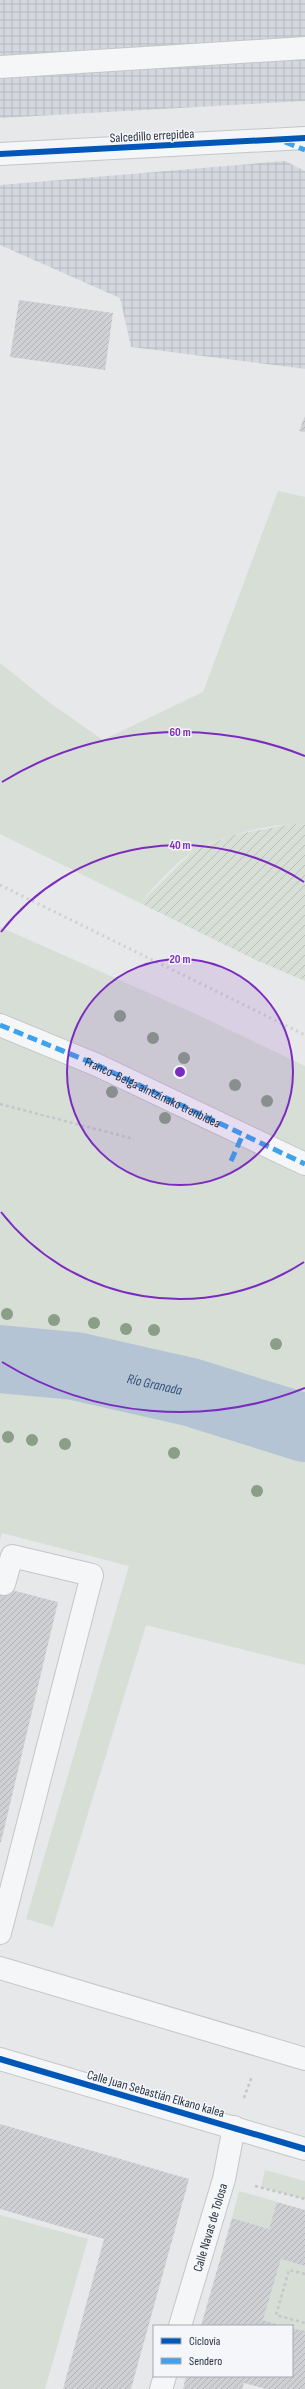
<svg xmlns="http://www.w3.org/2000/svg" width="305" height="2389" font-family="'Sofia Sans Condensed',sans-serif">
<defs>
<pattern id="industrial-grid" width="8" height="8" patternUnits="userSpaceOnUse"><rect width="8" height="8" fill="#d4d7dd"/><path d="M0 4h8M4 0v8" fill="none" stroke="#b6b9bf"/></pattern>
<pattern id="garden-furrows" width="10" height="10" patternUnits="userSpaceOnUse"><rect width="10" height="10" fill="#d6ded6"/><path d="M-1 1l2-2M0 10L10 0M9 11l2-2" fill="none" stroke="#b8bfb9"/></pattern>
<pattern id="building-hatch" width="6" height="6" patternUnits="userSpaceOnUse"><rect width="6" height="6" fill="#ced0d3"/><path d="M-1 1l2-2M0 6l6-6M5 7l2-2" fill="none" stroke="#b1b3b6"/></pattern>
</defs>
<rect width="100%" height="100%" fill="#e6e8ea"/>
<path fill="url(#industrial-grid)" d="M0,0H305V101L0,118Z
M285,161L305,171V369L131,347L120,298L0,245V185Z"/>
<path fill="#d6ded6" d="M278,491L305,497V825C273,822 224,835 195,850C180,858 152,889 140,903L0,834V663L50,703L103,740L203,692Z
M0,927L194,1013L305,1066V1665L146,1625L53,1927L26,1919L129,1566L2,1533L0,1540Z
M265,2170L305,2181V2199L261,2187Z
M239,2191L277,2202L269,2229L232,2218Z
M0,2215L88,2239L45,2389H0Z
M281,2259L305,2266V2331L263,2320Z"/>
<path fill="url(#garden-furrows)" d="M291,824L305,825V981L258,961L140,903L194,850L233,835Z"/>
<path fill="#b4c4d5" d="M0,1359L207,1384L305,1411V1442L225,1411L104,1387L0,1380Z"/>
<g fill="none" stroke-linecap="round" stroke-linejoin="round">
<path stroke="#b4c4d5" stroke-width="68" id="s1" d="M0,1359L75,1366L190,1392L305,1428"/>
</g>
<path fill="url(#building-hatch)" d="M19,300L113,313L105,370L10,357Z
M305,416V432L299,431Z
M0,1587L58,1602L1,1842H0Z
M0,2124L189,2179L131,2389H63L104,2239L0,2209Z
M277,2202L305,2210V2266L281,2259L263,2320L284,2326H201L232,2218L269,2229Z
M292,2328L305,2331V2389H266L244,2383L242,2389H183L186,2376H292Z"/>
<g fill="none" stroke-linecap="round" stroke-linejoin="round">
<defs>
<g id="minor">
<path d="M0,67L305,48"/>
<path d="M0,154L305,138"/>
<path d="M0,1025L97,1065L305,1164"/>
<path d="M0,1933L92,1575L12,1556L4,1584"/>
<path d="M0,1968L305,2059"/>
<path d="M0,2059L305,2149"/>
<path id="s2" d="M180,2326L224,2179L234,2127"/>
<path d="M161,2389L165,2376"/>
</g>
</defs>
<use href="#minor" stroke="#c4c6c8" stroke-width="24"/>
<path stroke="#c5c6ca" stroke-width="2.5" stroke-dasharray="3 3" stroke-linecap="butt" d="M0,1104L134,1139
M244,2098L252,2076
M255,2186L305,2199
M305,2274L289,2270L276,2315L305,2323"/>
<use href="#minor" stroke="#f5f6f7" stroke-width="22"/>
<path stroke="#cecfd2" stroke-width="3" stroke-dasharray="2 4" stroke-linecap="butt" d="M0,885L305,1035"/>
<g stroke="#3ea3ec" stroke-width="5" stroke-dasharray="10 5" stroke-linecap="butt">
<path d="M285,142L305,150"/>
<path id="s3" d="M0,1025L97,1065L305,1164"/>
<path d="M231,1161L243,1134"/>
</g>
<defs>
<path id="cycleway" d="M0,154L305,138
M0,2059L305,2149"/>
</defs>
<use href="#cycleway" stroke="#f4f6f9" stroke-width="8"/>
<use href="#cycleway" stroke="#0057b8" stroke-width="6"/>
</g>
<g fill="#8a9e88">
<circle cx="120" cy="1016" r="6"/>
<circle cx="153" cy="1038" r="6"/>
<circle cx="184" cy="1058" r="6"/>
<circle cx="235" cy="1085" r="6"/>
<circle cx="112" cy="1092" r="6"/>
<circle cx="267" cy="1101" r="6"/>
<circle cx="165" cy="1118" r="6"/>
<circle cx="7" cy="1314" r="6"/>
<circle cx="54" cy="1320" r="6"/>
<circle cx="94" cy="1323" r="6"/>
<circle cx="126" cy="1329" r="6"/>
<circle cx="154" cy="1330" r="6"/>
<circle cx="276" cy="1344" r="6"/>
<circle cx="8" cy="1437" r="6"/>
<circle cx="32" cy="1440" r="6"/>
<circle cx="65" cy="1444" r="6"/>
<circle cx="174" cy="1453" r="6"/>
<circle cx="257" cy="1491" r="6"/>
</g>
<circle cx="180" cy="1072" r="113" fill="#7b2cbf" fill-opacity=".12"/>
<g fill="none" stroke="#7b2cbf" stroke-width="2">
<circle cx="180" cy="1072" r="113"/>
<path d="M304 1262A227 227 0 0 1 1 1212M1 932A227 227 0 0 1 304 882"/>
<path d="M305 1388A340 340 0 0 1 2 1362M2 782A340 340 0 0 1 305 756"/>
</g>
<g text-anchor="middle" stroke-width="3" stroke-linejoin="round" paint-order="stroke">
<g font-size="13" fill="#2b3445" stroke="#f4f6f9">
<text transform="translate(152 135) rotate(-3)" y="5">Salcedillo errepidea</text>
<text dy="5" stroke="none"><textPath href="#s3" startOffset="167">Franco-Belga aintzinako trenbidea</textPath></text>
<text transform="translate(156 2093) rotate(16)" y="5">Calle Juan Sebastián Elkano kalea</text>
<text dy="5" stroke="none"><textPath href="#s2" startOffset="103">Calle Navas de Tolosa</textPath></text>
</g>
<g font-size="14" font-style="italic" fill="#34527a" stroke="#f4f6f9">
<text dy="5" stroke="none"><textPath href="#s1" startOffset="157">Río Granada</textPath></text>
</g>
</g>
<circle cx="180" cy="1072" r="6" fill="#7b2cbf" stroke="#f4f6f9" stroke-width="2"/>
<g font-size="12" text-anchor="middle" font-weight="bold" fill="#7b2cbf" stroke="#f4f6f9" stroke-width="3" stroke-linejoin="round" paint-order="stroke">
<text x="180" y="736">60 m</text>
<text x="180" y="849">40 m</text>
<text x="180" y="963">20 m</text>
</g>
<rect x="153" y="2325" width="140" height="52" fill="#f4f6f9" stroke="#a4a8b1"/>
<rect x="161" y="2338" width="20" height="6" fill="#0057b8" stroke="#a4a8b1"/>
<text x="189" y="2345" font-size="12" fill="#2b3445">Ciclovía</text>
<rect x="161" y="2358" width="20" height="6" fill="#3ea3ec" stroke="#a4a8b1"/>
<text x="189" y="2365" font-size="12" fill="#2b3445">Sendero</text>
</svg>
